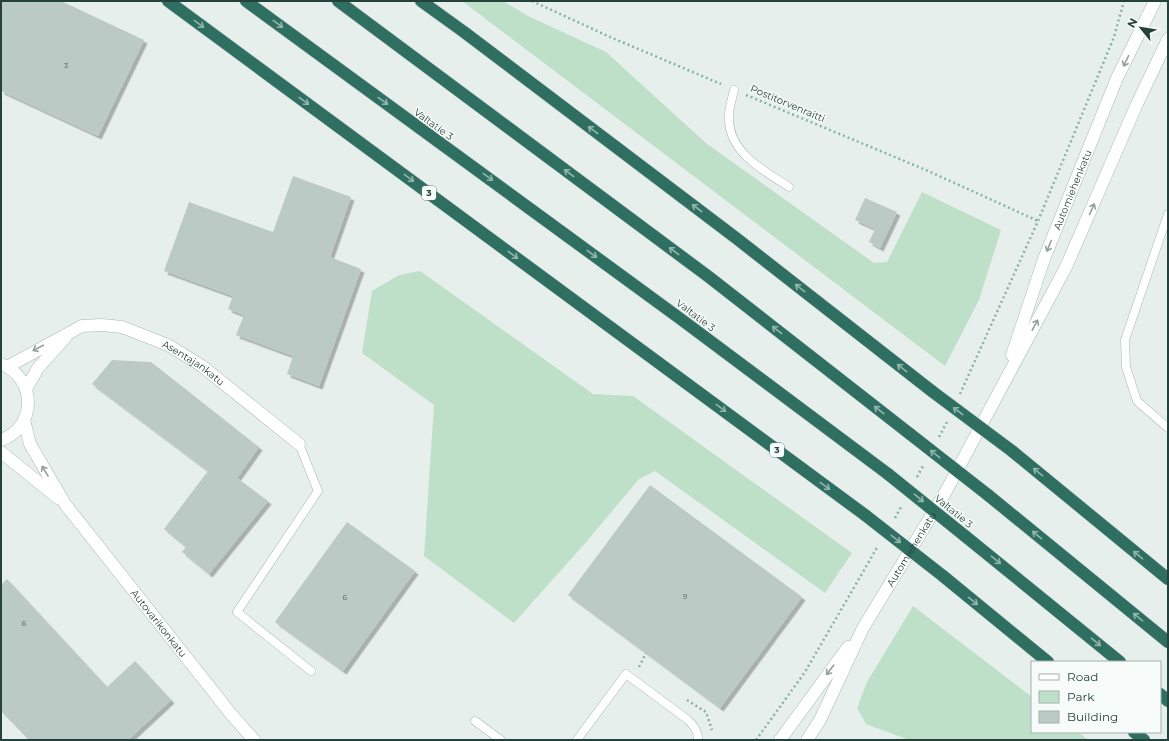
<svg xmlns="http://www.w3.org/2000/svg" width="1169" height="741" font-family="Montserrat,sans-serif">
<defs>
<filter id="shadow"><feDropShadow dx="3.5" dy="3.5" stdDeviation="0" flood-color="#0004"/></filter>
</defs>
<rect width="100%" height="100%" fill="#e6efeb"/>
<path fill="#bfe0c8" d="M462,1H503L530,17L606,52L707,144L874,263L887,262L922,192L1001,230L979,300L945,366Z
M420,271L593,394L633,396L852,553L825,593L655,471L639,479L587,541L514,623L424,556L434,405L362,353L372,291L399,275Z
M913,606L1032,697V732H1078L1088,740H909L866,724L857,708L867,682Z"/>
<path fill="#bbcac4" filter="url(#shadow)" d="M1,1H61L144,40L98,136L1,91Z
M293,176L351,197L330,257L361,269L319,386L287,374L293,356L236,335L244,315L228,309L233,296L164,271L189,202L273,232Z
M865,198L897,212L880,248L869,242L875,229L855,220Z
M112,360L151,362L259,447L237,478L268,501L209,574L182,552L186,547L164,529L208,471L92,384Z
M650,485L802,597L720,708L568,595Z
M347,522L415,571L343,671L275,622Z
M7,579L107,687L135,661L171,700L128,740H29L2,712L1,713V585Z"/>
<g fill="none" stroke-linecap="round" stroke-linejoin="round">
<defs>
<path id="lane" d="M734,90C732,100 728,110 729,120C730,154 765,171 789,187
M1168,214L1125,340L1126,367L1137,401L1168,428
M299,444L318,491L237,612L311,671
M475,721L501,740
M577,740L626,674L688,720C694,726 698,731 698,740"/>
<g id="street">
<path d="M1,364C37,378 37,427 1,440"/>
<path id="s1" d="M7,367L82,326L102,325L122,327L168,345L202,366L299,444"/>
<path d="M26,389L38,368L65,338"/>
<path id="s2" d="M24,420L30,444L65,504L231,714L254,740"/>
<path d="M1,452L58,498"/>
</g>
<g id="secondary">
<path id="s3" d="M1012,355L1044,259L1117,78L1155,1"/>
<path d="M780,740L848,647"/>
<path id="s4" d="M807,740L820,720L863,628L945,493L1066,267L1136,106L1168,39"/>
</g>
<path id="highway" d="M168,1L865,515
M246,1L682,320L888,474
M338,1L709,277L910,434
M421,1L464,32L736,238L933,392
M1012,451L1168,579
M988,495L1168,642
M965,536L1120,662
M943,576L1048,662
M1160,694L1168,701
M1134,732L1144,740"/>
</defs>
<use href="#lane" stroke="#a8b8b2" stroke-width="9"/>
<use href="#street" stroke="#a8b8b2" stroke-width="13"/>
<use href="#secondary" stroke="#a4bbb3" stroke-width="13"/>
<use href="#highway" stroke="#c2cac8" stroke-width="13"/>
<path stroke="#86b3a5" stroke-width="2.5" stroke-dasharray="2 3" stroke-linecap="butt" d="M532,1L610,37L721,84
M746,95L926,170L1038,221
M960,394L1038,221L1114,37L1124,1
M939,437L947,422
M917,477L924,464
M895,518L902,505
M639,667L646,653
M687,700L706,712L712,730
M756,740L805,672L878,546"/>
<use href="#lane" stroke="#fff" stroke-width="8"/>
<use href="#street" stroke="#fff" stroke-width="12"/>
<use href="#secondary" stroke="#fff" stroke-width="12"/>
<use href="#highway" stroke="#2f6f62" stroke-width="12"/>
<defs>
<path id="highway-bridge" d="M933,392L1012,451
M910,434L988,495
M888,474L965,536
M865,515L943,576"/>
</defs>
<use href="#highway-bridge" stroke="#c2cac8" stroke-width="13" stroke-linecap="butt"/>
<use href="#highway-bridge" stroke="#2f6f62" stroke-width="12"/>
</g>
<defs><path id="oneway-shaft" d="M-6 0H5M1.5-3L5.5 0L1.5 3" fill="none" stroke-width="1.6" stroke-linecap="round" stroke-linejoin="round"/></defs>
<g stroke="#93b5ae">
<use href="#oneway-shaft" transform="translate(199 24) rotate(36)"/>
<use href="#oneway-shaft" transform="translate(278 24) rotate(36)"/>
<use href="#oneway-shaft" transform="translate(304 101) rotate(36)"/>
<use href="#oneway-shaft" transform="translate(383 101) rotate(36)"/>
<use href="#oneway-shaft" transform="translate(593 130) rotate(-143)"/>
<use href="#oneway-shaft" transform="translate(569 173) rotate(-143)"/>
<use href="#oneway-shaft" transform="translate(488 177) rotate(36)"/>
<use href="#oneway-shaft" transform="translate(409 178) rotate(36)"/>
<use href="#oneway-shaft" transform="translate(697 208) rotate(-143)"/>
<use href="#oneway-shaft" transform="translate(674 251) rotate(-143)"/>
<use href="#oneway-shaft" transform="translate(592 254) rotate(36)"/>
<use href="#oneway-shaft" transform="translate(513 255) rotate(36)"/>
<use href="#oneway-shaft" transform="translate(800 288) rotate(-142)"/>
<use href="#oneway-shaft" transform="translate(777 330) rotate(-142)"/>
<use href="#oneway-shaft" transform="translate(902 368) rotate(-142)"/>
<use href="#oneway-shaft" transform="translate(721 408) rotate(36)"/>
<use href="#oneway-shaft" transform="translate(879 410) rotate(-142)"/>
<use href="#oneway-shaft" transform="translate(958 411) rotate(-143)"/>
<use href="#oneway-shaft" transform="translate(935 454) rotate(-142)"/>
<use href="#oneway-shaft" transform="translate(1038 472) rotate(-141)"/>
<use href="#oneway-shaft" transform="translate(825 486) rotate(36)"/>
<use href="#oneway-shaft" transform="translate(919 498) rotate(39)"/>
<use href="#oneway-shaft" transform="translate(1037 535) rotate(-141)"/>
<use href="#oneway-shaft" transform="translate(896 539) rotate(38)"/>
<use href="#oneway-shaft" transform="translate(1138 555) rotate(-141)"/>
<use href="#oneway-shaft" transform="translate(996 560) rotate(39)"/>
<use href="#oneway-shaft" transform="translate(973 601) rotate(39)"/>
<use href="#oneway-shaft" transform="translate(1138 617) rotate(-141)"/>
<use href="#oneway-shaft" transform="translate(1096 642) rotate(39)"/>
</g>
<g stroke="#92a09c">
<use href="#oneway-shaft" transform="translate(1126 61) rotate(116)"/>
<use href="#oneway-shaft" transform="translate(1092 209) rotate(-66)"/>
<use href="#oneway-shaft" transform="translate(1049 246) rotate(112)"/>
<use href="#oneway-shaft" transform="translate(1035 325) rotate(-62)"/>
<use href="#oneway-shaft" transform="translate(38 348) rotate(152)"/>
<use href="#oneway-shaft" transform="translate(45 471) rotate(-121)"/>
<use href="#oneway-shaft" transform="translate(830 670) rotate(127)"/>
</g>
<g text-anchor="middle" stroke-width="3" stroke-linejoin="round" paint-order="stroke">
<g font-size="8" fill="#4a645c">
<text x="66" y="68">3</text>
<text x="685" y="599">9</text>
<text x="345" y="600">6</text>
<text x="24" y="626">6</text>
</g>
<g fill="#f7fbf9" stroke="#637a73" stroke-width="1">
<rect x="422" y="186" width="14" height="14" rx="3"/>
<rect x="770" y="443" width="14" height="14" rx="3"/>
</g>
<g font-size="9" font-weight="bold" fill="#24423a">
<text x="429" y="196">3</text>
<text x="777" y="453">3</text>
</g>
<g font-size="10" fill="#24423a" stroke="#f7fbf9">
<text transform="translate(788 103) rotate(23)" y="4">Postitorvenraitti</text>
<text transform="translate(434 124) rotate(36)" y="4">Valtatie 3</text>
<text dy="4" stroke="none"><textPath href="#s3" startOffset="176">Automiehenkatu</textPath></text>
<text transform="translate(696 315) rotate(37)" y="4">Valtatie 3</text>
<text dy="4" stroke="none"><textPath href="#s1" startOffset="206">Asentajankatu</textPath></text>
<text transform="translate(954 511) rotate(39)" y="4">Valtatie 3</text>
<text dy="4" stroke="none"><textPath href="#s4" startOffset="218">Automiehenkatu</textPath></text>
<text dy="4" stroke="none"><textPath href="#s2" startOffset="246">Autovarikonkatu</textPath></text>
</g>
</g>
<rect width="1169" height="741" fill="none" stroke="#24423a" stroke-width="4"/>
<rect x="1031" y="661" width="130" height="72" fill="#f7fbf9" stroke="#a3b1ad"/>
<rect x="1039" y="674" width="20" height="6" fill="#ffffff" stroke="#a3b1ad"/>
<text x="1067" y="681" font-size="12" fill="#24423a">Road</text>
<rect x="1039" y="691" width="20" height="12" fill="#bfe0c8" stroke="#a3b1ad"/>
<text x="1067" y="701" font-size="12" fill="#24423a">Park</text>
<rect x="1039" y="711" width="20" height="12" fill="#bbcac4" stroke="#a3b1ad"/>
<text x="1067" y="721" font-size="12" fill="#24423a">Building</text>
<g transform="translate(1141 28) rotate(300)" stroke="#f7fbf9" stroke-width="3" paint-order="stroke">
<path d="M0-3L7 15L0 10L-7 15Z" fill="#24423a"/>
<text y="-6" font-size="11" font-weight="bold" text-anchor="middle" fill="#24423a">N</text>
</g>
</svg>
